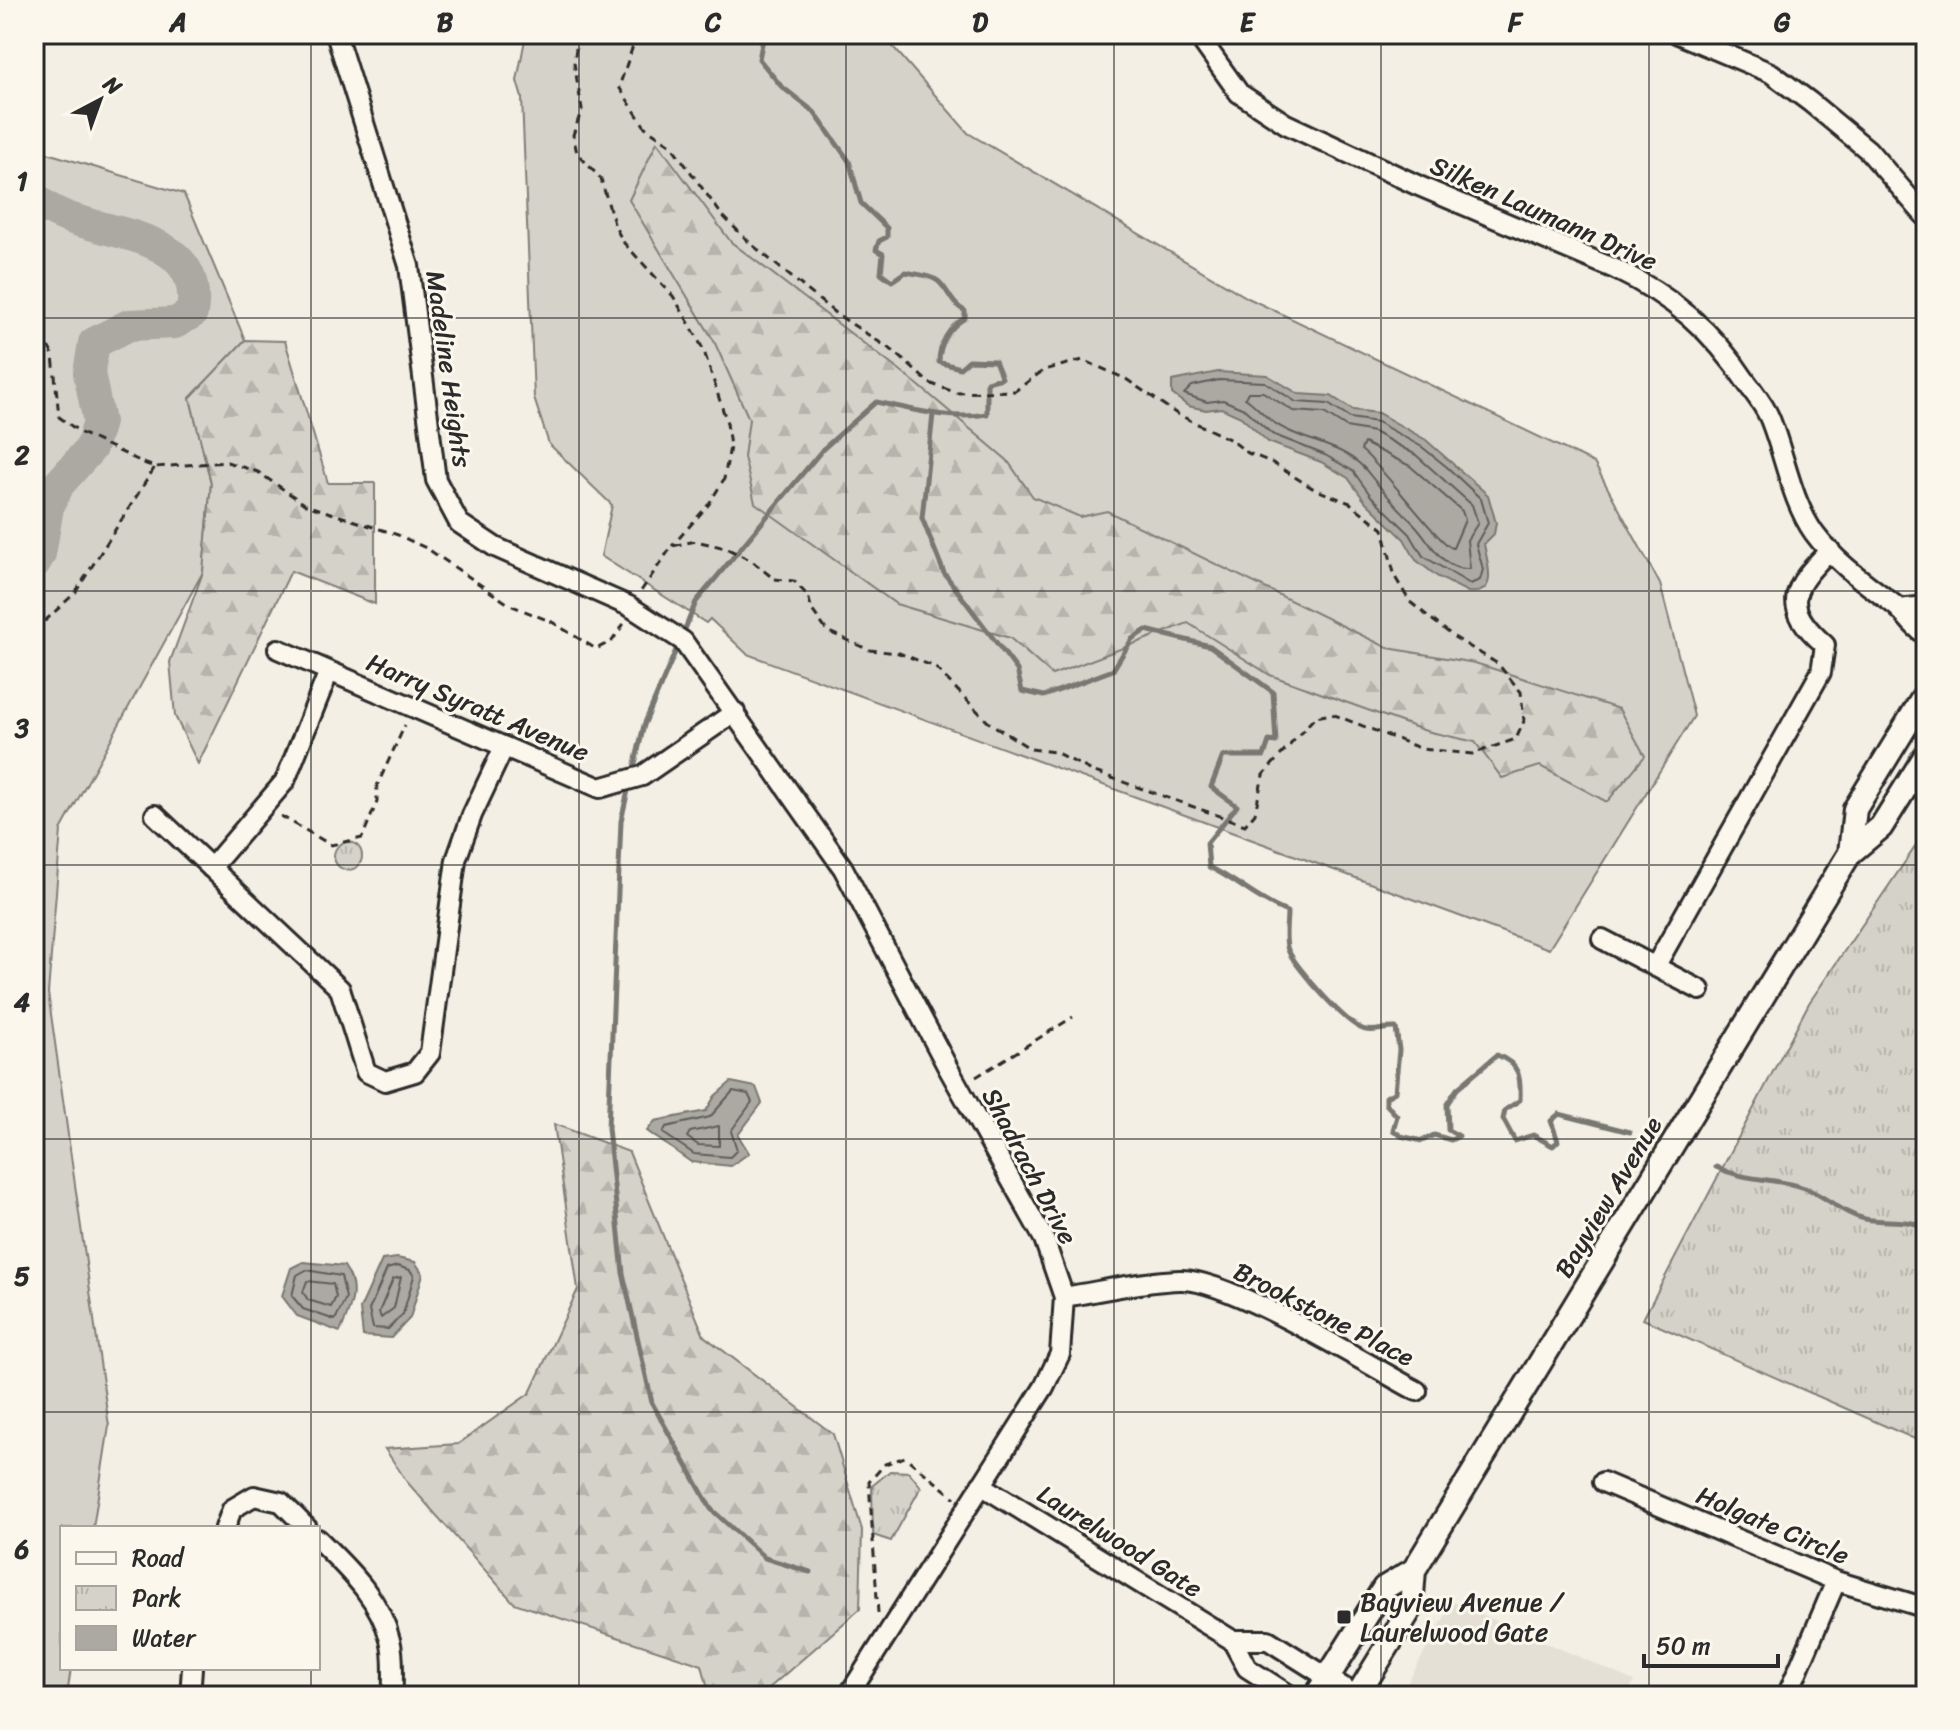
<svg xmlns="http://www.w3.org/2000/svg" width="1960" height="1730" font-family="Sriracha,sans-serif">
<defs>
<pattern id="forest-firs" width="22" height="20" patternUnits="userSpaceOnUse" patternTransform="scale(2)"><rect width="22" height="20" fill="#d5d2c9"/><path d="M5 1l3.5 6h-7zM16 11l3.5 6h-7z" fill="#b7b4ad"/></pattern>
<pattern id="park-tufts" width="24" height="20" patternUnits="userSpaceOnUse" patternTransform="scale(2)"><rect width="24" height="20" fill="#d5d2c9"/><path d="M3 7l-1-3M5 7V3M7 7l1-3M15 17l-1-3M17 17v-4M19 17l1-3" fill="none" stroke="#b7b4ad"/></pattern>
</defs>
<rect width="100%" height="100%" fill="#f3efe4"/>
<filter id="ink" filterUnits="userSpaceOnUse"><feTurbulence type="fractalNoise" baseFrequency=".0125" numOctaves="2"/><feDisplacementMap in="SourceGraphic" scale="16" xChannelSelector="R" yChannelSelector="G"/><feConvolveMatrix kernelMatrix="1 2 1 2 8 2 1 2 1" color-interpolation-filters="sRGB"/></filter>
<g filter="url(#ink)">
<path fill="#e4e0d6" d="M1453,1602L1634,1681L1627,1696H1400Z"/>
<path fill="#d5d2c9" stroke="#807e7a" stroke-width="2" d="M526,34H882L968,133L1248,298L1594,463L1660,584L1694,716L1549,949L747,654L710,619L706,623L601,556L612,505L549,444L534,398L522,98L517,81Z
M34,149L184,194L245,340L190,398L211,483L203,572L61,830L48,993L109,1426L93,1528H62V1668H71L67,1696H34Z"/>
<path fill="url(#forest-firs)" stroke="#807e7a" stroke-width="2" d="M657,142L731,242L917,384L1007,460L1033,497L1080,517L1107,511L1388,648L1475,663L1619,709L1645,756L1607,802L1540,766L1502,778L1475,742L1426,731L1270,675L1188,623L1052,675L1010,638L896,604L755,503L744,457L749,419L714,341L629,200Z
M245,340L285,341L328,483H375V604L291,571L198,764L175,716L170,662L203,572L211,483L190,398Z
M554,1124L629,1152L704,1336L833,1434L862,1530L860,1609L760,1696H710L702,1665L514,1603L407,1482L385,1449L458,1444L530,1393L578,1289Z"/>
<path fill="url(#park-tufts)" stroke="#807e7a" stroke-width="2" d="M1926,831V1444L1643,1319L1809,1003Z
M334 856a14 14 0 1 1 28 0a14 14 0 1 1-28 0Z
M890,1471L909,1472L921,1487L891,1541L873,1535L872,1486Z"/>
<path fill="#aca9a2" stroke="#787772" stroke-width="2" d="M1218,372L1267,375L1299,394L1331,396L1353,410L1378,413L1426,440L1488,495L1496,523L1494,534L1484,544C1487,562 1500,596 1468,592L1438,577L1416,560L1404,539L1365,501L1348,478L1321,462L1268,442L1241,417L1221,408L1206,410L1188,406L1172,394V381Z
M731,1082L756,1087L762,1103L738,1135L749,1153L731,1166L691,1162L647,1131L655,1121L706,1111L715,1096Z
M397,1258L415,1262L423,1274L410,1318L391,1338L363,1336L360,1309L382,1260Z
M303,1262L344,1266C361,1289 350,1309 340,1332L297,1316L282,1296L291,1268Z"/>
<g fill="none" stroke-linecap="round" stroke-linejoin="round">
<path stroke="#5f5d5b" stroke-width="2" d="M1219,380L1265,382L1296,402L1328,404L1350,418L1377,422L1422,447L1447,467L1481,499L1488,523L1476,544L1483,569L1480,580L1470,584L1423,556L1410,534L1371,496L1353,471L1325,455L1272,434L1244,409L1223,400L1207,402L1184,394L1192,386Z
M1248,392H1263L1293,411L1324,413L1346,427L1374,432L1416,455L1472,505L1478,523L1467,540L1470,569C1442,571 1431,542 1415,525C1399,508 1384,493 1370,475C1347,443 1302,443 1273,422C1263,415 1256,405 1245,398Z
M1364,443L1410,466L1462,511L1465,520L1453,548C1441,547 1380,463 1361,450Z
M733,1091L748,1094L752,1102L731,1131L737,1150L730,1157L694,1154L663,1133L666,1127L710,1117Z
M719,1126V1146L698,1145L687,1137L690,1132Z
M397,1266L410,1270L414,1276L403,1314L388,1329L373,1328L369,1310L387,1269Z
M306,1270L341,1276L346,1298L335,1320L303,1309L292,1296L297,1275Z
M401,1277L394,1308L381,1318L379,1312L393,1279Z
M307,1281L333,1284L336,1297L331,1307L308,1300L303,1292Z"/>
<path stroke="#787772" stroke-width="5" d="M933,414L922,518L944,573L1017,670L1022,691L1044,696L1113,670L1132,639L1146,630L1210,646L1273,692L1276,742L1269,741L1264,756H1223L1211,787L1237,806L1207,843L1209,867C1237,880 1258,901 1287,912C1287,923 1284,940 1288,950C1295,967 1349,1028 1366,1030C1376,1032 1386,1027 1396,1028L1399,1050L1395,1092L1386,1097V1104L1397,1116L1393,1130L1401,1136L1422,1141L1434,1135L1451,1140L1459,1136L1448,1130L1447,1104L1457,1089L1497,1055C1520,1064 1521,1077 1520,1100L1505,1110L1503,1119L1515,1141L1533,1135L1553,1146L1558,1141L1551,1121L1559,1114L1630,1132
M683,634L696,602L823,449L876,402C912,409 950,421 987,414V382L1002,378L995,361L969,360L960,368L939,362C939,344 949,327 965,318V311C950,303 949,290 938,281C930,275 916,274 905,272L892,281L881,273L883,254L876,250L879,241L887,237V228L861,203L849,161L814,112L781,86L759,59L764,34
M633,772L644,725L679,643
M629,786L621,821L608,1128L623,1273L652,1403L711,1509L765,1558L810,1572
M1716,1167C1747,1182 1773,1177 1805,1188C1827,1197 1843,1214 1865,1219C1885,1223 1908,1218 1926,1228"/>
<path stroke="#aca9a2" stroke-width="32" d="M34,197C75,242 207,218 192,313L175,323L129,325L94,343L89,373L99,422L91,448L59,484L48,507L40,554L34,564"/>
<defs>
<path id="minor" d="M336,34L409,266L436,480L459,523L495,547L629,606L683,641L843,868L948,1068L1044,1239L1064,1297L1060,1354L1044,1387L848,1696
M1197,34L1239,93L1286,124L1419,186L1615,269C1672,296 1713,331 1747,383C1755,394 1765,406 1770,419C1785,456 1791,500 1814,533C1836,563 1867,584 1896,606C1908,616 1909,624 1926,635
M1678,34L1771,73L1810,102L1868,150L1926,217
M1899,609L1926,606
M278,649L600,788L642,776L735,712
M155,815L340,989L366,1072L385,1081L415,1072L430,1053L456,860L472,815L504,747
M211,868L285,781L329,671
M1602,939L1700,990
M1655,967L1821,672L1825,645C1780,606 1792,588 1830,550
M1064,1297C1102,1291 1142,1281 1180,1280C1229,1278 1368,1365 1417,1391
M1603,1482L1836,1581L1926,1608
M981,1485L1232,1640L1247,1668L1291,1696
M225,1528L232,1509L254,1496L281,1502L307,1528
M318,1539C347,1568 380,1598 390,1640C395,1657 392,1678 393,1696
M1232,1640H1268L1357,1696
M190,1696L192,1668
M1787,1696L1836,1581"/>
<path id="major" d="M1850,853L1855,809L1926,693
M1316,1696L1384,1588L1414,1570
M1357,1696L1411,1608L1414,1570L1850,853L1881,827L1926,755"/>
</defs>
<use href="#minor" stroke="#2b2b2b" stroke-width="24"/>
<use href="#major" stroke="#2b2b2b" stroke-width="28"/>
<path stroke="#2b2b2b" stroke-width="3" stroke-dasharray="8 6" stroke-linecap="butt" d="M578,34L574,63L582,109L573,135L577,153L601,179L615,227L624,243L673,296L692,328L704,351L727,423L730,447L724,479L709,504L672,546
M637,34L619,87L645,127L671,145L721,214L750,243L835,313L896,353L929,383L957,393L1015,391L1044,370L1083,360L1126,379L1177,414L1231,440L1248,453L1271,462L1314,489L1350,503L1383,529L1395,577L1410,602L1454,637L1498,664L1521,692L1524,721L1516,739L1472,754L1422,749L1332,714L1315,717L1263,775L1255,813L1245,825L1092,771L1055,752L1031,749L988,722L935,667L899,653L869,650L827,631L812,610L808,596L794,581L774,579L752,561L726,548L696,541L672,546L639,594
M34,346L49,348L53,355L59,417L81,433L146,464L155,467L227,462L258,472L306,505L398,535L428,549L510,605L552,622L596,649L612,641L625,622
M34,631L75,593L155,467
M281,816L331,845L362,838L377,802V786L405,725
M976,1077L1073,1017
M878,1613L869,1482L885,1464L905,1457L955,1498"/>
<use href="#minor" stroke="#fbf7ec" stroke-width="18"/>
<use href="#major" stroke="#fbf7ec" stroke-width="22"/>
</g>
</g>
<path fill="none" stroke="#2b2b2b" stroke-width="2" stroke-opacity="0.55" d="M311,34V1528M579,34V1696M846,34V1696M1114,34V1696M1381,34V1696M1649,34V1696M34,318H1926M34,591H1926M34,865H1926M34,1139H1926M34,1412H1926M311,1668V1696"/>
<rect fill="#2b2b2b" stroke="#fbf7ec" stroke-width="3" x="1336" y="1609" width="16" height="16" rx="4"/>
<g text-anchor="middle" stroke-width="6" stroke-linejoin="round" paint-order="stroke">
<g font-size="26" fill="#2b2b2b" stroke="#fbf7ec">
<text transform="translate(1544 213) rotate(24)" y="9">Silken Laumann Drive</text>
<text transform="translate(449 369) rotate(82)" y="9">Madeline Heights</text>
<text transform="translate(478 707) rotate(23)" y="9">Harry Syratt Avenue</text>
<text transform="translate(1030 1166) rotate(62)" y="9">Shadrach Drive</text>
<text transform="translate(1608 1197) rotate(-59)" y="9">Bayview Avenue</text>
<text transform="translate(1324 1314) rotate(27)" y="9">Brookstone Place</text>
<text transform="translate(1773 1525) rotate(23)" y="9">Holgate Circle</text>
<text transform="translate(1120 1541) rotate(32)" y="9">Laurelwood Gate</text>
</g>
<g font-size="26" fill="#2b2b2b" stroke="#fbf7ec" text-anchor="start">
<text x="1360" y="1611">Bayview Avenue /<tspan x="1360" dy="30">Laurelwood Gate</tspan></text>
</g>
</g>
<rect width="1960" height="1730" fill="none" stroke="#fbf7ec" stroke-width="88"/>
<rect x="60" y="1526" width="260" height="144" fill="#fbf7ec" stroke="#a8a59f" stroke-width="2"/>
<rect x="76" y="1552" width="40" height="12" fill="#fbf7ec" stroke="#a8a59f" stroke-width="2"/>
<text x="132" y="1566" font-size="24" fill="#2b2b2b">Road</text>
<rect x="76" y="1586" width="40" height="24" fill="url(#park-tufts)" stroke="#a8a59f" stroke-width="2"/>
<text x="132" y="1606" font-size="24" fill="#2b2b2b">Park</text>
<rect x="76" y="1626" width="40" height="24" fill="#aca9a2" stroke="#a8a59f" stroke-width="2"/>
<text x="132" y="1646" font-size="24" fill="#2b2b2b">Water</text>
<g transform="translate(100 100) rotate(41)" stroke="#fbf7ec" stroke-width="6" paint-order="stroke">
<path d="M0-6L14 30L0 20L-14 30Z" fill="#2b2b2b"/>
<text y="-12" font-size="22" font-weight="bold" text-anchor="middle" fill="#2b2b2b">N</text>
</g>
<path d="M1644 1654v12h134v-12" fill="none" stroke="#2b2b2b" stroke-width="4"/>
<text x="1656" y="1654" font-size="24" fill="#2b2b2b" stroke="#fbf7ec" stroke-width="6" paint-order="stroke">50 m</text>
<rect x="44" y="44" width="1872" height="1642" fill="none" stroke="#2b2b2b" stroke-width="3"/>
<g font-size="26" text-anchor="middle" font-weight="bold" fill="#2b2b2b">
<text x="178" y="31">A</text>
<text x="445" y="31">B</text>
<text x="713" y="31">C</text>
<text x="980" y="31">D</text>
<text x="1247" y="31">E</text>
<text x="1515" y="31">F</text>
<text x="1782" y="31">G</text>
<text x="22" y="190">1</text>
<text x="22" y="464">2</text>
<text x="22" y="737">3</text>
<text x="22" y="1011">4</text>
<text x="22" y="1285">5</text>
<text x="22" y="1558">6</text>
</g>
</svg>
